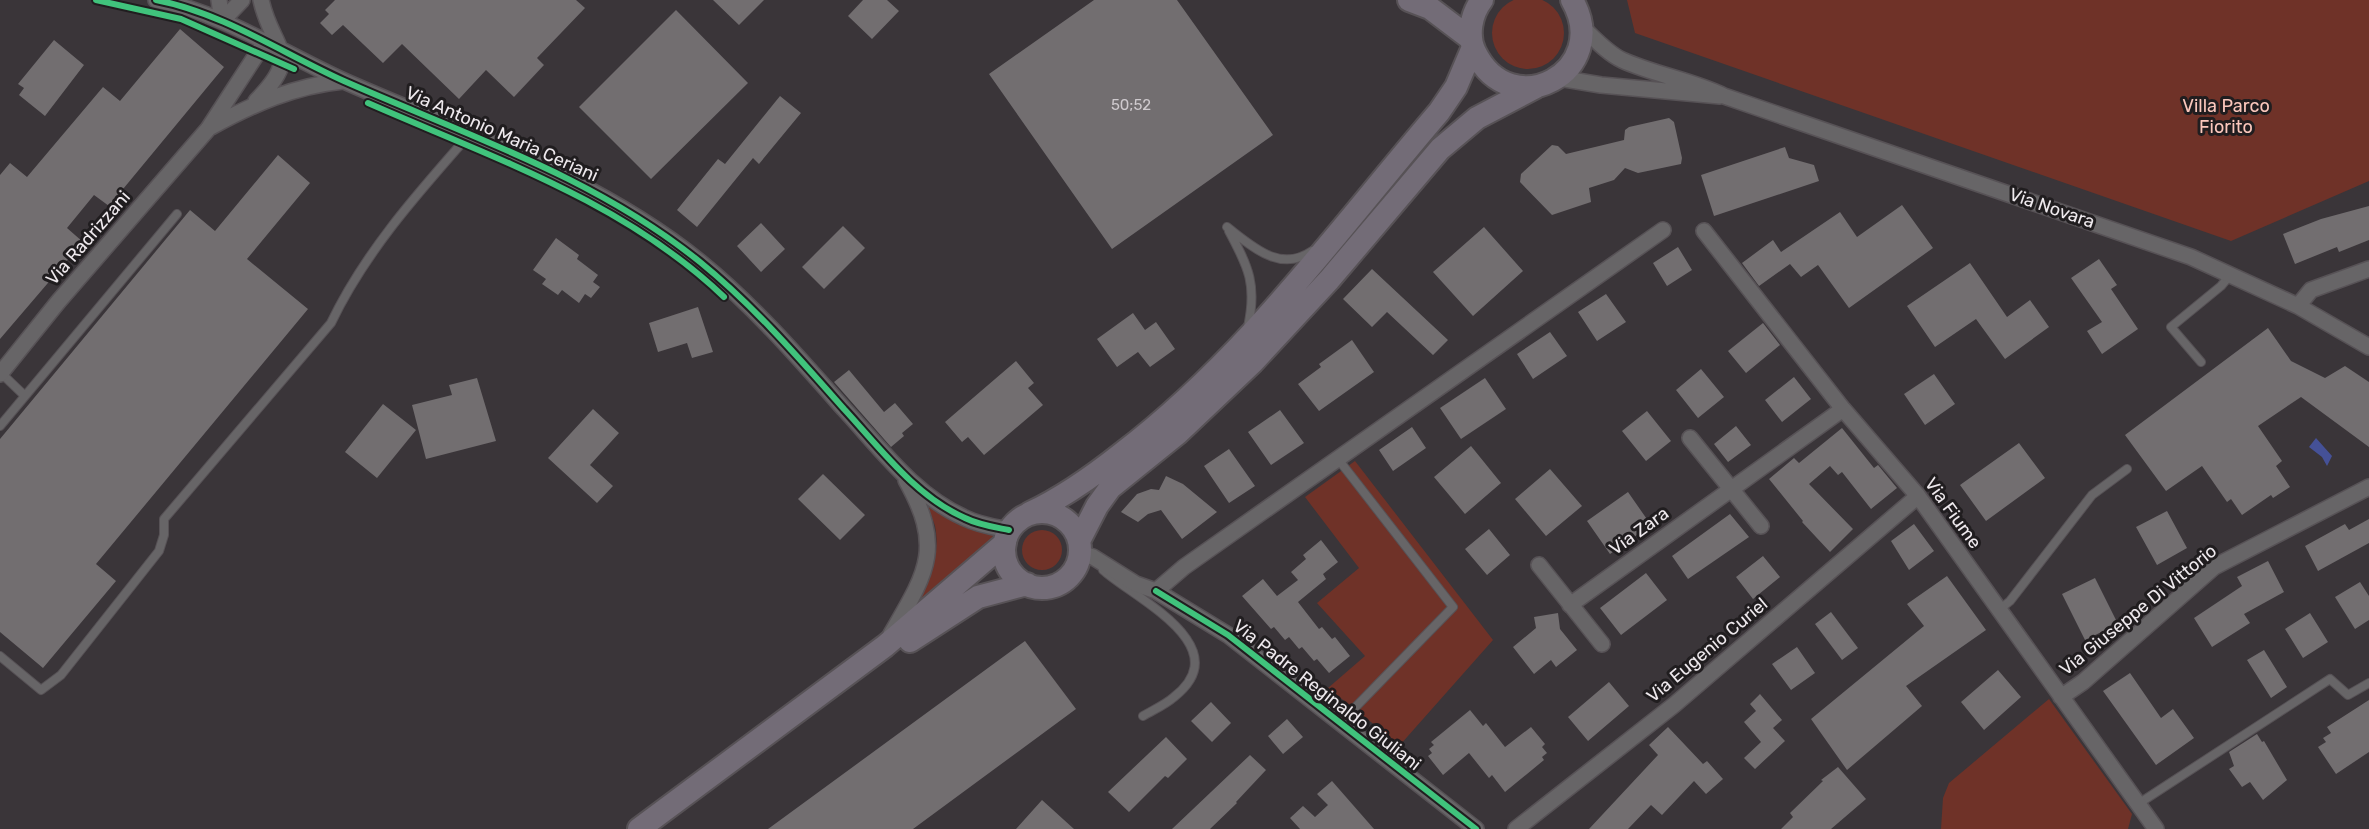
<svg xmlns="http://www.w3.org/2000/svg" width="2369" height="829" font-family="Rubik,sans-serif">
<rect width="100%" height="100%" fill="#3a3539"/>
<path fill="#6f3228" d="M1492 33a36 36 0 1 1 72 0a36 36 0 1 1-72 0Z
M1627,0H2369V181L2231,241L1635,33Z
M1355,461L1493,640L1400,745L1328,688L1365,656L1317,603L1359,568L1305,497Z
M927,501L957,524L994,535C973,565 944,585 914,606C929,582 941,556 935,526C933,518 926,508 927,501Z
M1022 550a20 20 0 1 1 40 0a20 20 0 1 1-40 0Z
M2049,699L2132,814L2128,829H1941L1943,798L1949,783Z"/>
<path fill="#455197" d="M2316,438L2332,456L2327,466L2322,457L2309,447Z"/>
<path fill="#726e70" d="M335,0H576L585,8L537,58L544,65L514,97L486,70L459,99L402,44L383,63L343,25L332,35L320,23L329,14L325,10Z
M713,0H764L739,25Z
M863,0H887L899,11L872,39L848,16Z
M1094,0H1177L1273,135L1112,249L989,74Z
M676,10L748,83L651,179L579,107Z
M180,29L224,67L109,206L94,195L67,228L83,242L0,339V175L10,163L27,177L103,87L120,101Z
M54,40L84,65L45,116L19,95L24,88L18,84Z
M780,96L801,113L759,164L753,158L697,227L677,210L718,159L725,164Z
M1669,118L1674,122L1682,158L1681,164L1638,173L1625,168L1614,180L1589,188L1591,202L1552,215L1520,182L1521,174L1552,145L1558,146L1566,154L1624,140L1625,130L1629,127Z
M1785,147L1789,158L1814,165L1819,181L1714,216L1701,175Z
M278,155L310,183L247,259L308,309L96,564L116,581L43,668L0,632V439L190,210L215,231Z
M1902,205L1933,248L1849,308L1818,265L1801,277L1790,264L1759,286L1742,263L1773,240L1781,252L1840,212L1857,237Z
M2369,206V240L2339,252L2337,247L2295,264L2283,234L2321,219Z
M761,223L785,249L761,272L737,246Z
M843,226L865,248L824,289L802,267Z
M1484,227L1523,271L1473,316L1433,272Z
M556,238L579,255L577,259L598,275L593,282L600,287L591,298L585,294L579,303L562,290L558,295L542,284L546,279L533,270Z
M1678,247L1692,270L1667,286L1653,263Z
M2099,259L2117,285L2111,289L2138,329L2102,354L2087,331L2102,322L2071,278Z
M1970,263L2007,317L2030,300L2049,327L2005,359L1976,319L1935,347L1907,306Z
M1372,269L1448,340L1433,355L1387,312L1372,327L1343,299Z
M1606,294L1626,322L1597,341L1578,312Z
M698,307L713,352L692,358L687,343L658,352L649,323Z
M1133,313L1145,330L1156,322L1175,349L1150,367L1138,352L1117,367L1097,339Z
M1763,323L1780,345L1746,373L1728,351Z
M2268,328L2291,361L2325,378L2345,366L2369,382V447L2301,397L2258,426L2282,461L2276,466L2290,487L2273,498L2271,495L2242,515L2231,499L2227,502L2202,466L2166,491L2125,435Z
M1550,332L1567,356L1533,379L1517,354Z
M1352,340L1374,372L1319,411L1298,384L1321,367L1319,364Z
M1016,361L1034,383L1028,388L1043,405L984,455L968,437L962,442L945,422Z
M1701,369L1724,397L1698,418L1676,390Z
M849,370L884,412L895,403L913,424L902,433L904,436L891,447L834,382Z
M1934,374L1955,404L1925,425L1904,394Z
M1794,377L1811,399L1782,422L1765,400Z
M477,378L496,441L426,459L412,405L452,395L449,385Z
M1485,378L1506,409L1461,439L1440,408Z
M383,404L416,430L377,478L345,452Z
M593,409L619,433L590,465L613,486L597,503L548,458Z
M1280,410L1304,443L1271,465L1248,432Z
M1647,411L1671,441L1646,461L1622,431Z
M1736,426L1751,445L1728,462L1714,444Z
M1412,427L1426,448L1393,471L1379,450Z
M1842,428L1874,468L1878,465L1897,488L1871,509L1842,472L1838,475L1830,466L1809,484L1853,529L1830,552L1802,522L1803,521L1769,479L1794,458L1799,463Z
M2019,443L2045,478L1986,521L1960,485Z
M1471,446L1501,483L1465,514L1434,477Z
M1229,449L1255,486L1229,503L1204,466Z
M1550,469L1582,506L1546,536L1515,499Z
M823,474L865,515L840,540L798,499Z
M1166,476L1183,484L1217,512L1182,539L1161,510L1148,514L1138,522L1121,512L1137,494L1151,489L1159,490Z
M1628,492L1651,525L1610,554L1587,521Z
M2167,511L2187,548L2157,565L2136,527Z
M1730,514L1749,537L1688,579L1672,556Z
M2369,519V543L2318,571L2305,546L2345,524L2349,530Z
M1914,524L1934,551L1909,570L1891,541Z
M1489,529L1510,555L1487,575L1465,549Z
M1321,540L1338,562L1323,574L1326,579L1298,602L1319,629L1322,627L1332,639L1335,637L1350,656L1329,673L1317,659L1314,661L1302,647L1299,649L1289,637L1285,640L1274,627L1271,629L1242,596L1263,579L1277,596L1298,580L1291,572L1306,559L1303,555Z
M1763,556L1780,577L1753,599L1736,577Z
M2268,561L2284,592L2244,614L2250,623L2212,647L2194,618L2242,586L2237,577Z
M1646,573L1667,600L1621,635L1600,608Z
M1947,576L1986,630L1906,686L1922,706L1847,770L1811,719L1924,626L1907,604Z
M2095,578L2118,624L2085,640L2062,594Z
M2360,582L2369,596V620L2355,629L2335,597Z
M1831,612L1858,648L1842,660L1815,624Z
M1558,613L1560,629L1577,650L1556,667L1551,660L1534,674L1513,647L1536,628L1534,617Z
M2310,613L2328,642L2303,658L2285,629Z
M1025,641L1076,709L913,829H768Z
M1797,647L1815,673L1791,690L1772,664Z
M2264,650L2287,687L2271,698L2247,660Z
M1998,670L2021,697L1984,730L1961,702Z
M2130,673L2161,718L2173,709L2194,738L2156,765L2103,691Z
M1609,682L1629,706L1588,741L1568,717Z
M1760,694L1782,720L1773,728L1785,741L1755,769L1744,758L1761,742L1744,722L1756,711L1750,704Z
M2369,700V752L2336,774L2318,747L2326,742L2323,738L2331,733L2327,727Z
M1211,702L1231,723L1212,742L1191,721Z
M1470,710L1483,726L1486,723L1505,747L1531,727L1545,744L1542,747L1547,753L1542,757L1544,760L1505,792L1492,775L1489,778L1469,753L1443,775L1428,756L1432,753L1429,749L1434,745L1431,742Z
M1287,719L1303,737L1283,754L1268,736Z
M1668,727L1703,764L1707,761L1723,779L1706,794L1694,781L1662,815L1651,805L1628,829H1589L1658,755L1649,745Z
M2257,734L2262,742L2264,741L2287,780L2263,800L2250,782L2242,787L2229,769L2234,766L2229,752Z
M1166,737L1187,759L1168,778L1165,776L1129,812L1108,792Z
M1250,755L1266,770L1236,802L1237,803L1210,829H1172Z
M1838,767L1866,799L1831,829H1781L1793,817L1790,813L1823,781L1821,780Z
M1332,781L1374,829H1300L1290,818L1303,806L1315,817L1328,805L1317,794Z
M1042,800L1074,829H1016Z"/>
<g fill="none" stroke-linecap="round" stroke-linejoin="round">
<defs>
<path id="service" d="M1227,227C1253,247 1280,273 1312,251
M1229,231C1249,268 1257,285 1248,327
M2201,362L2171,327L2221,286L2231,274
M1,373L25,396
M0,426L177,214
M1338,459L1453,607L1340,723
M1103,570C1134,598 1239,646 1174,697C1165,705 1153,710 1143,716
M1999,610L2010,601L2092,495L2127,469
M0,656L41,690L61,675L159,551L164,535V519L331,323C365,252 417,194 469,135
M2138,804L2330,679L2348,695L2369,683"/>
<path id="minor" d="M156,0C223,13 282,53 344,81C466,135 595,177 700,262C753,305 799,358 844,409C880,448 915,496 965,518C979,525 994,527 1009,530
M219,0L222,21
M222,21L242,0
M1582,27C1594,38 1607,53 1622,60C1655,75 1691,80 1724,96L2191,257L2298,306L2369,347
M1559,78L1601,85L1720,96
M256,101C304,53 272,51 261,0
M211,127C253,104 294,86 343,81
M1704,231L1843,409L1918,496L2156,829
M2298,306L2311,290L2369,269
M0,374L58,302L208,129L264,43
M1690,438L1761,526
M1080,553L1093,557L1136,584L1156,591L1228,635L1476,829
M1539,565L1602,644
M1156,591L1184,567L1663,230
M1570,605L1843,409
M891,634C927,572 944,548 906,480
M2061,697L2083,682L2214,567L2369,487
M1516,829L1674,705L1918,496"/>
<path id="primary" d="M1409,0L1430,8L1471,39
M1482,0C1471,14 1467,36 1475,52C1511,126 1613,71 1572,0
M1004 550a38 38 0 1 1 76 0a38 38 0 1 1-76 0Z
M1030,513C1064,497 1092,477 1121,454C1246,359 1338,230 1439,112L1456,87L1473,47
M1079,541L1097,506L1110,488L1177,434L1253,362L1329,280L1440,149L1477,118L1536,87
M910,641L978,597L1027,584
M639,829L885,646L1005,543"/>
</defs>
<use href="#service" stroke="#575256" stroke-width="10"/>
<use href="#minor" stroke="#575256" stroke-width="18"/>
<use href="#primary" stroke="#575256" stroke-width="26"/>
<use href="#service" stroke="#676567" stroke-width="8"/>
<use href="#minor" stroke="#676567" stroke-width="15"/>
<use href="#primary" stroke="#736c77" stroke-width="22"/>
<defs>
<path id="cycleway" d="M96,0L181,19L294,69
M156,0C223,13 282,53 344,81C466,135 595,177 700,262C753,305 799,358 844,409C880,448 915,496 965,518C979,525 994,527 1009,530
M368,103C491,157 625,202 724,297
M1156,591L1228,635L1476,829"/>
</defs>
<use href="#cycleway" stroke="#201d1f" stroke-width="10"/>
<use href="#cycleway" stroke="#40c37c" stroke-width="6"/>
</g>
<g text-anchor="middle" stroke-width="6" stroke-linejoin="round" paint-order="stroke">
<g font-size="15" fill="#cfcace">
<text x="1131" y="110">50;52</text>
</g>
<g font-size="18" fill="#fbc7bc" stroke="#201d1f">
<text x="2226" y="112">Villa Parco<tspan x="2226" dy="21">Fiorito</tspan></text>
</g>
<g font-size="18" fill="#eee9ed" stroke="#201d1f">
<text transform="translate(502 134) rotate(24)" y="6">Via Antonio Maria Ceriani</text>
<text transform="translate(2052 208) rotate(19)" y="6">Via Novara</text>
<text transform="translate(88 238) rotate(-49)" y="6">Via Radrizzani</text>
<text transform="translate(1953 513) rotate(54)" y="6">Via Fiume</text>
<text transform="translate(1639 531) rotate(-36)" y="6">Via Zara</text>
<text transform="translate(2138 610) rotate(-39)" y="6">Via Giuseppe Di Vittorio</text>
<text transform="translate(1707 650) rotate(-40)" y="6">Via Eugenio Curiel</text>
<text transform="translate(1327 695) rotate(38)" y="6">Via Padre Reginaldo Giuliani</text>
</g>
</g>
</svg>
